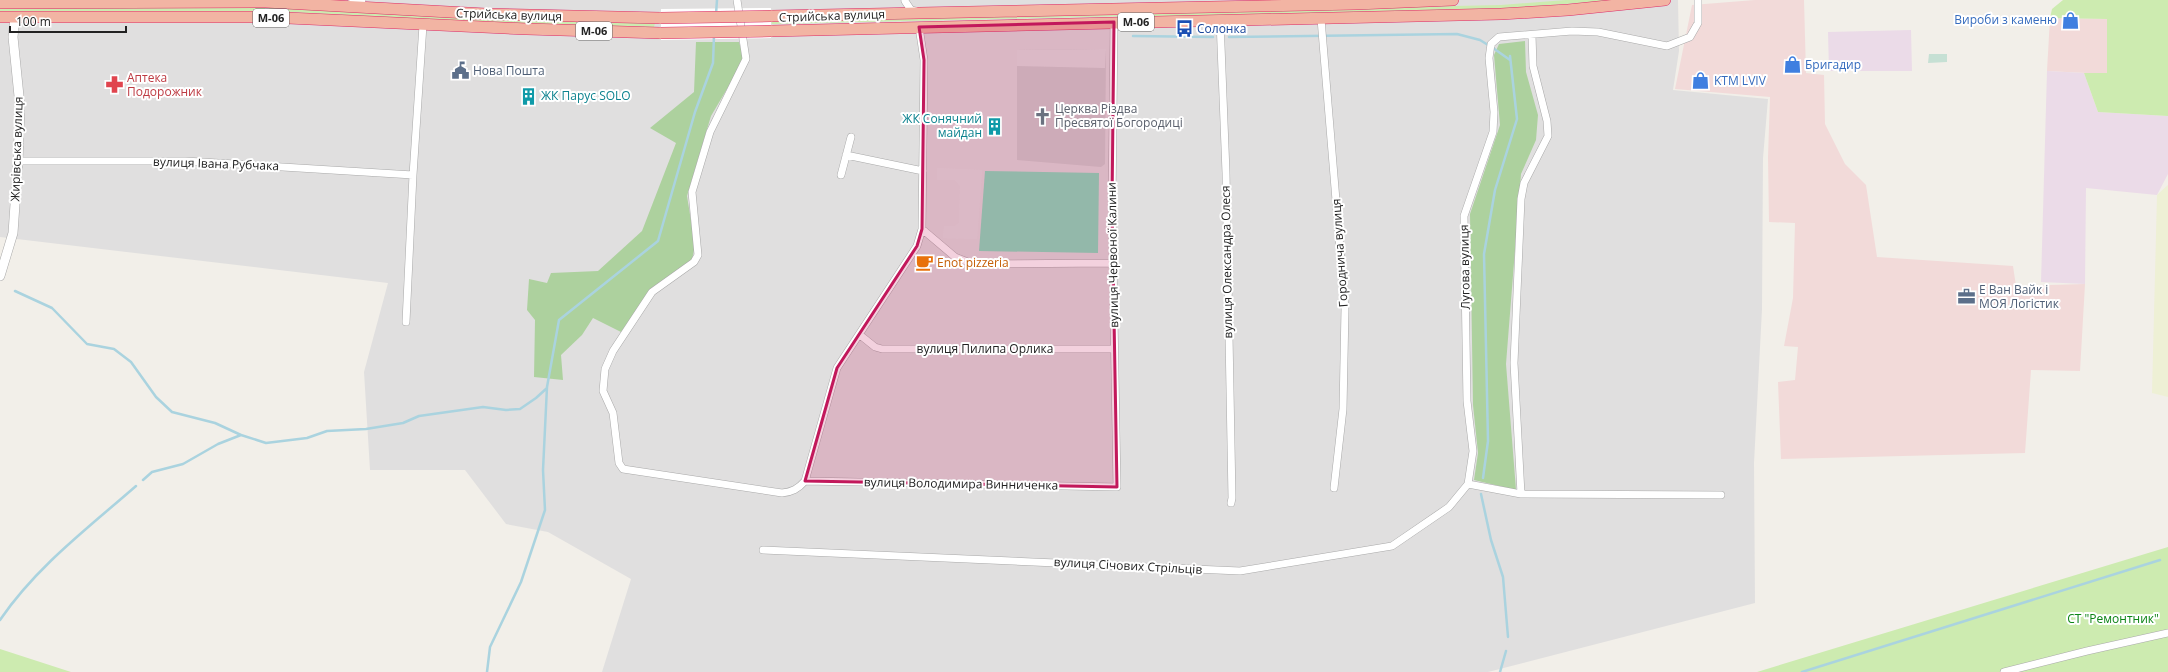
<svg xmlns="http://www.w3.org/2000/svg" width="2168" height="672" font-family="'Open Sans',sans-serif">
<rect width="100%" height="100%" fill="#f2efe9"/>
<path fill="#e0dfdf" d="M0,0H1678L1679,51L1673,90L1768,99L1763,158L1762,309L1754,463L1755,603L1488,672H602L631,579L548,532L506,524L465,470H370L364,372L388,283L0,237Z"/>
<path fill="#f2dad9" d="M1755,0H1804L1806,73L1824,75L1825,124L1845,164L1866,185L1877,257L2013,266L2016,286L2085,284L2080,371L2031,370L2025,453L1781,459L1778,382L1795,380L1798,347L1784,346L1793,298L1795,223L1769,222L1768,157L1770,97L1675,89L1692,5Z
M2050,18L2107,19V74L2047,71Z"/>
<path fill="#ebdbe8" d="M1911,30L1912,71H1829L1828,32Z
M2047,71L2084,73L2098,112L2168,116V174L2157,195L2086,188L2085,284L2041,282Z"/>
<path fill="#d0d0d0" d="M1106,49L1105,164L1101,167L1017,160V50Z"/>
<path fill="#eef0d5" d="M2168,185V397L2152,393L2157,195Z"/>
<path fill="#cdebb0" d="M1566,0H1617L1501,9L1137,17V13L1501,5Z
M2063,0H2168V116L2098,112L2084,73H2107V19L2050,18L2052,9Z
M265,7V11L0,12V8Z
M269,7L655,23L654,27L538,25L269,11Z
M1131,13V16L772,24L771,21Z
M2168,547V672H1757Z
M0,649L71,672H0Z"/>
<path fill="#add19e" d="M1525,41L1526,72L1538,115L1536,140L1521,174L1506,364L1516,490L1474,480L1478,453L1473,405L1470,214L1500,125L1494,55L1499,44Z
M696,42H739L744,60L711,116L687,196L695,245L692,260L653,287L621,332L593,318L582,335L561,355L563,380L534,377L535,320L527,310L529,279L547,283L551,273L598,271L642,231L676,143L650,128L694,92Z"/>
<path fill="#c6e0d4" d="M1929,54H1947V62L1928,63Z"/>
<path fill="#88e0be" d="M985,171L1099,173L1098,253L979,251Z"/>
<path fill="#e2e2e2" d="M1106,49L1105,68L1017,66V50Z
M937,168L982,170L977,239L943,238L944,226H955L959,223L960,186L955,180H937Z"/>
<path fill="#fff" d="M771,8V38L661,40V9Z"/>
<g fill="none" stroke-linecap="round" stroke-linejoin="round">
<path stroke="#aad3df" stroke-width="2.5" d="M716,14L717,0
M1133,36L1213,37
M1229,37L1457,34L1480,40L1488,45
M1493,48L1510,60
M15,291L52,308L87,344L114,349L131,362L156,397L172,412L215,423L241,435
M1483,478L1488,441L1484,254L1495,190L1517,119L1510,56
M143,480L152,472L183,464L218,444L241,435L266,443L307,438L327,431L366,429L403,423L419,416L483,407L506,410L520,409L536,398L547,388
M1481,494L1491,540L1503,577L1508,637
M0,620C36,567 88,528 136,486
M487,672L490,647L521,582L545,510L543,470L547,387L559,320L658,241L695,112L713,63L714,35
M1500,672L1506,651
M1802,672L2160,560"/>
<defs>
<path id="minor" d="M737,0L746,59L710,132L692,192L698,255L694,262L652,292L613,351L605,369L603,391L613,413L619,463L623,469L782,493C792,492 798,489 805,481L837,368L917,246L922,229L924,60L919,27
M905,1L911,10L916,11
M349,4L362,0
M1321,19L1345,309L1343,409L1334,488
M1220,20L1226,173L1232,498L1231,503
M846,155L923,171
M18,161H185L413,175
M841,175L851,137
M922,229L955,257L973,264L1113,263
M406,322L413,175L423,25
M860,335L875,347L882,349H1114
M805,481L1117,487L1112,204L1114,22
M1468,484L1473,451L1467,401L1464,216L1493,132L1494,112L1489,58L1491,44L1499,37L1572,31L1598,32L1667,46L1690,37L1698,23V0
M1468,484L1521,494L1514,363L1521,199L1524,183L1548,136L1547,121L1533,66L1532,35
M1521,494L1721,495
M763,550L1240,571L1392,546L1449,507L1468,484
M2004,672L2087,651L2168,633"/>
<path id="tertiary" d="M0,276L13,233L18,161L20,106L13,37L15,17"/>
<path id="trunk" d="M0,3L266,2L486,14L661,18
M771,16L1356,4L1453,0
M0,17H266L527,29L661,33
M771,31L1501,14L1568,10L1665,0"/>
</defs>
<use href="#minor" stroke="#a9a9a9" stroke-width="8"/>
<use href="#tertiary" stroke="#a9a9a9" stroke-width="10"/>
<use href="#trunk" stroke="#dc2a67" stroke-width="12"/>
<use href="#minor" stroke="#fff" stroke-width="7"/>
<use href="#tertiary" stroke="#fff" stroke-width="9"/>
<use href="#trunk" stroke="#f2b4a3" stroke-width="11"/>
<defs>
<path id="trunk-bridge" d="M661,18L771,16
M661,33L771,31"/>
</defs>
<use href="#trunk-bridge" stroke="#dc2a67" stroke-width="12" stroke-linecap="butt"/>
<use href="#trunk-bridge" stroke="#f2b4a3" stroke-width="11"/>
</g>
<path fill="#c2185b" fill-opacity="0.2" stroke="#c2185b" stroke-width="3" stroke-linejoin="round" d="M1114,22L1112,204L1117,487L805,481L837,368L917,246L922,229L924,60L919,27Z"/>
<defs>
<symbol id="shop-bare" viewBox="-9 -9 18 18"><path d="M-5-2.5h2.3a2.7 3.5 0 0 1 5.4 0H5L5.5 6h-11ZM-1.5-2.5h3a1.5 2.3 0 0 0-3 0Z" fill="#3f7fe0" stroke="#fff" stroke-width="2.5" paint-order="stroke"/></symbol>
<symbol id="bus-bare" viewBox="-9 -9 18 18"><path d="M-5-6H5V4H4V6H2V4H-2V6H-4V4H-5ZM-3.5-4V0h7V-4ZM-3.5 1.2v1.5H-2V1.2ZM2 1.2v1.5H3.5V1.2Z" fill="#1a4fb4" stroke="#fff" stroke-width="2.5" paint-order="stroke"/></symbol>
<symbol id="civic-bare" viewBox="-9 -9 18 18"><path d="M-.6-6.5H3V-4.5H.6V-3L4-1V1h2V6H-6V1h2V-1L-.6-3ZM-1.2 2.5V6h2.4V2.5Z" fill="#5c6f8a" stroke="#fff" stroke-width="2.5" paint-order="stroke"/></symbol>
<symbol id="pharmacy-bare" viewBox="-9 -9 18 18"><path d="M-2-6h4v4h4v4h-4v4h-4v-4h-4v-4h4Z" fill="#e0444e" stroke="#fff" stroke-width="2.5" paint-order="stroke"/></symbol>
<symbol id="building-bare" viewBox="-9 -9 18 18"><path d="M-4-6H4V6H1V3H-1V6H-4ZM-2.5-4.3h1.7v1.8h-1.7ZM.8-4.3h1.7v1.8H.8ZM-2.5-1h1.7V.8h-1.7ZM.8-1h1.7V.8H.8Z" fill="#0f9aa8" stroke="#fff" stroke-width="2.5" paint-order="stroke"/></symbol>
<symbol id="church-bare" viewBox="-9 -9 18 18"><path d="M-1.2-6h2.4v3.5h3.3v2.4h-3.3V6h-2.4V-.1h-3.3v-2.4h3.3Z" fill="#6b7280" stroke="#fff" stroke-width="2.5" paint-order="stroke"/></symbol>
<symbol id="cafe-bare" viewBox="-9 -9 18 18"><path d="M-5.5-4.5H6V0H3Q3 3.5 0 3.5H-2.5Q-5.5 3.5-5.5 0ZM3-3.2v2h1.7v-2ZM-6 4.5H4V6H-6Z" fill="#e8710a" stroke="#fff" stroke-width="2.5" paint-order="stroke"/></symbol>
<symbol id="office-bare" viewBox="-9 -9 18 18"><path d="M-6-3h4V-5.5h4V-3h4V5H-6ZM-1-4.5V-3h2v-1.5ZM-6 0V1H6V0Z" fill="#5c6f8a" stroke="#fff" stroke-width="2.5" paint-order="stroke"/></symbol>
</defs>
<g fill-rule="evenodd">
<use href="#shop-bare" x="2058" y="8" width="25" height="25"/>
<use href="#bus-bare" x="1172" y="16" width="25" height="25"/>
<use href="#shop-bare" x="1780" y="52" width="25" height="25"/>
<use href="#civic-bare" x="448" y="58" width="25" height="25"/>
<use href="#shop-bare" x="1688" y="68" width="25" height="25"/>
<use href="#pharmacy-bare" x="102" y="72" width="25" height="25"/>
<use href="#building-bare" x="516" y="84" width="25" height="25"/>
<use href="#church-bare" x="1030" y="104" width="25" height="25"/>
<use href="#building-bare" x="982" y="114" width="25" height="25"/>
<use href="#cafe-bare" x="912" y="250" width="25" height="25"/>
<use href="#office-bare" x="1954" y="284" width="25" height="25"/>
</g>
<g text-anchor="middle" stroke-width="4" stroke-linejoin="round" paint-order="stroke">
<g fill="#fff" stroke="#646464" stroke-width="1">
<rect x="253" y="9" width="36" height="18" rx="3"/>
<rect x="1118" y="13" width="36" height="18" rx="3"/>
<rect x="576" y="22" width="36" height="18" rx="3"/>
</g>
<g font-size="11" font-weight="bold" fill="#222">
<text x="271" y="22">М-06</text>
<text x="1136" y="26">М-06</text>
<text x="594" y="35">М-06</text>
</g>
<g font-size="12" fill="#222" stroke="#fff">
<text transform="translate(509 15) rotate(2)" y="4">Стрийська вулиця</text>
<text transform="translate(832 16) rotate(-2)" y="4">Стрийська вулиця</text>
<text transform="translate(17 149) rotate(-88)" y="4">Жирівська вулиця</text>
<text transform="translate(216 164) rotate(2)" y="4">вулиця Івана Рубчака</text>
<text transform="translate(1340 253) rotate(-94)" y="4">Городнича вулиця</text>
<text transform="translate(1113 255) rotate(-91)" y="4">вулиця Червоної Калини</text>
<text transform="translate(1227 262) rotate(-91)" y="4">вулиця Олександра Олеся</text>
<text transform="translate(1465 267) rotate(-91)" y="4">Лугова вулиця</text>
<text x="985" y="353">вулиця Пилипа Орлика</text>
<text transform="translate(961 484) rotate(1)" y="4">вулиця Володимира Винниченка</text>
<text transform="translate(1128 566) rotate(3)" y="4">вулиця Січових Стрільців</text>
</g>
<g font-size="12" fill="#366cbe" stroke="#fff" text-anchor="start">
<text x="2057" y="24" text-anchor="end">Вироби з каменю</text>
<text x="1805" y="69">Бригадир</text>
<text x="1714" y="85">KTM LVIV</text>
</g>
<g font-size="12" fill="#164399" stroke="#fff" text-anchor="start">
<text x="1197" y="33">Солонка</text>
</g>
<g font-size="12" fill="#4e5e75" stroke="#fff" text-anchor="start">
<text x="473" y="75">Нова Пошта</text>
<text x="1979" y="294">Е Ван Вайк і<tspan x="1979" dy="14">МОЯ Логістик</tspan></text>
</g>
<g font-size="12" fill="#be3a42" stroke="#fff" text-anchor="start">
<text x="127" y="82">Аптека<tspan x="127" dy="14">Подорожник</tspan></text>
</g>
<g font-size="12" fill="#0d838f" stroke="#fff" text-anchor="start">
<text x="541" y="100">ЖК Парус SOLO</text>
<text x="982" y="123" text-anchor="end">ЖК Сонячний<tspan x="982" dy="14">майдан</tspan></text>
</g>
<g font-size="12" fill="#5b616d" stroke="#fff" text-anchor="start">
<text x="1055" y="113">Церква Різдва<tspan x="1055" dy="14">Пресвятої Богородиці</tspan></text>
</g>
<g font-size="12" fill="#c56008" stroke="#fff" text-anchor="start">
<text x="937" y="267">Enot pizzeria</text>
</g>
<g font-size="12" fill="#0c8416" stroke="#fff">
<text x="2113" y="623">СТ "Ремонтник"</text>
</g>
</g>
<path d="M10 26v6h116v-6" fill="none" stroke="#222222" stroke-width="2"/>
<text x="16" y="26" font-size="12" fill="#222222" stroke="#ffffff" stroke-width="3" paint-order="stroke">100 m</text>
</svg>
